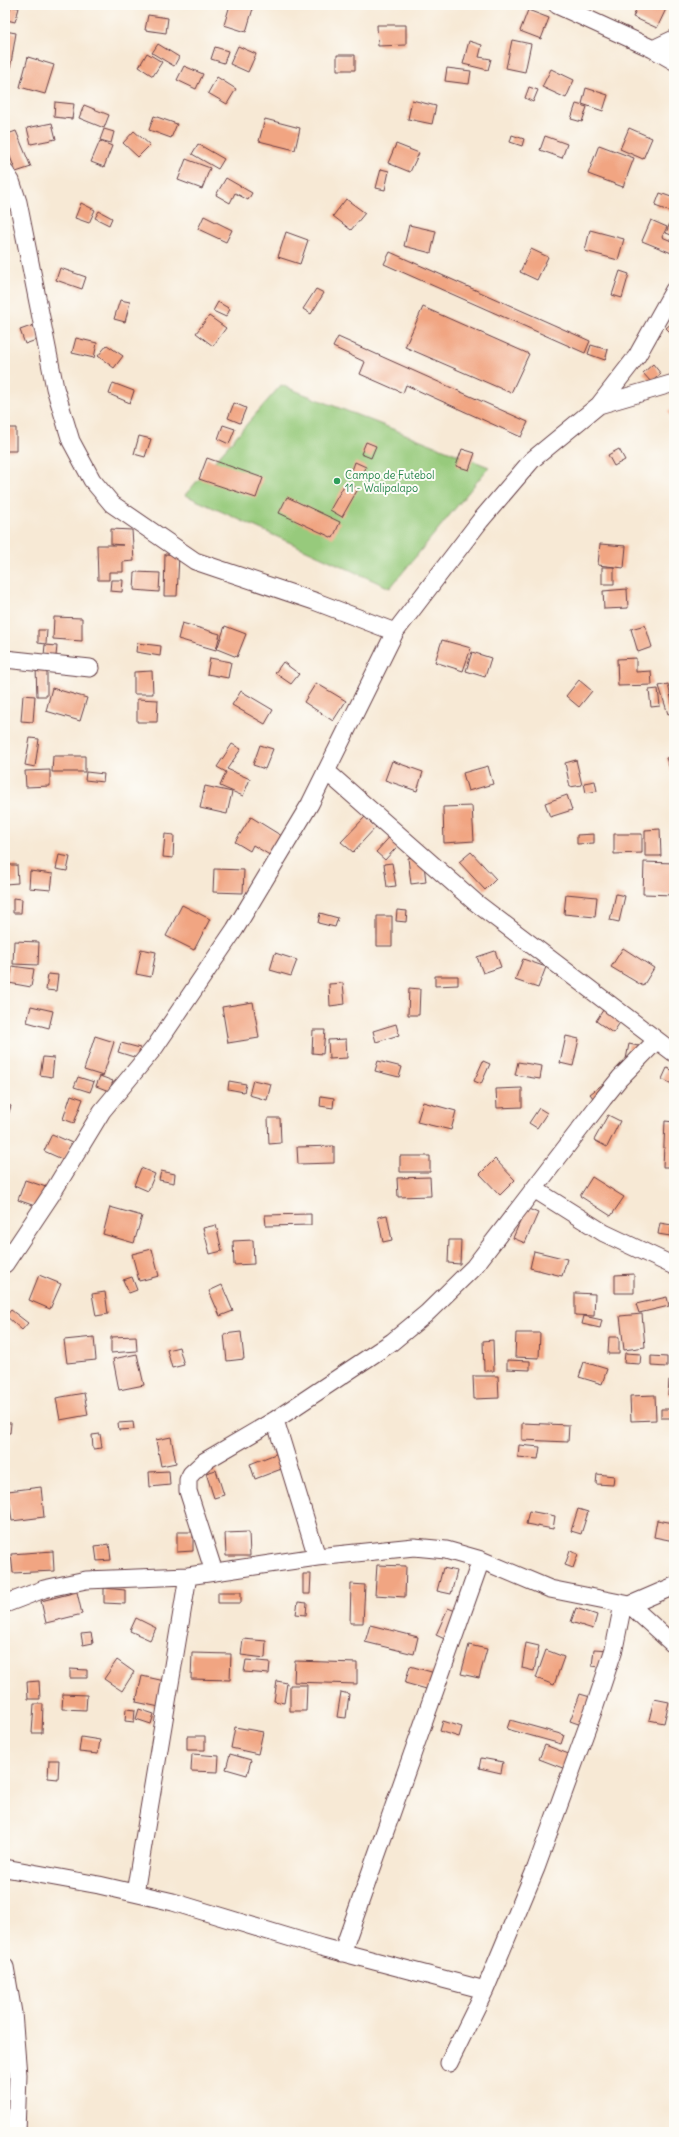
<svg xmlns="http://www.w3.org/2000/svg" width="679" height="2137" font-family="Delius,sans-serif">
<rect width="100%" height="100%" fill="#fdfcf7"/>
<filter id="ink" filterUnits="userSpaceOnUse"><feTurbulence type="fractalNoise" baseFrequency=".025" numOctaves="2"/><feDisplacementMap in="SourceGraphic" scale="8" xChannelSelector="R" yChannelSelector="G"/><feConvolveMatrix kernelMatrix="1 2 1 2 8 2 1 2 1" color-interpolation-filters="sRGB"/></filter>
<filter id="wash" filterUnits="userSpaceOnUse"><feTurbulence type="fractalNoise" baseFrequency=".012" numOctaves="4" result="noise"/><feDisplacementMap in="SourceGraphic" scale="16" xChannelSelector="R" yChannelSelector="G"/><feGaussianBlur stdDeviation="0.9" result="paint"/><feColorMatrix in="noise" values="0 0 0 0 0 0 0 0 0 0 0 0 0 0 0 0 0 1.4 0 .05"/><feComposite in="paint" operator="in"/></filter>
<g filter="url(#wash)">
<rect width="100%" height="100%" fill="#f7e9d5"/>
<path fill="#97ca7b" stroke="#707453" d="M281,385L489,467L390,588L185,495Z"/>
<g id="blocks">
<path fill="#f1a582" d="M230,5H254L246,32L224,25Z
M638,5H657L666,9L657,28L633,17Z
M11,6L19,8L15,22L7,20Z
M528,10L549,18L541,39L520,31Z
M148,15L168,18L166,33L145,30Z
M377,25H406V45L378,46Z
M5,31L16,33L10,69L5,68Z
M512,40L531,44L525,72L506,68Z
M469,41L482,45L479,57L491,59L488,70L463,64Z
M158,44L179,57L174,66L152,53Z
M238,46L256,54L248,72L230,64Z
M215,47L228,51L224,63L211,59Z
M147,53L162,62L153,76L139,67Z
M337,55H355V70H337Z
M28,57L54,65L45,94L20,87Z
M184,66L203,74L196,89L177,80Z
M447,68L471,71L469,84L445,81Z
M551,69L574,80L566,98L542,87Z
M217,77L236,89L227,104L208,93Z
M529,87L538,90L533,102L525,98Z
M586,88L608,95L603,111L582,104Z
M412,100L436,106L432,124L408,119Z
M55,102L74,104L72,119L54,117Z
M576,104L587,107L582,122L571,119Z
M84,105L109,115L104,128L79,118Z
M154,116L177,124L171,138L149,130Z
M265,119L300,128L295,150L259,141Z
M52,123L56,139L31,144L27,128Z
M629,128L652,138L643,159L620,149Z
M104,129L114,132L111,143L100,140Z
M16,131L31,167L16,172L5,144V135Z
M134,131L150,145L138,157L123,143Z
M512,135L524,139L522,146L510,142Z
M545,136L567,144L562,158L540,150Z
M100,141L112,146L104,167L91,162Z
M198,144L224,159L218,169L192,154Z
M396,144L419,153L410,172L388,163Z
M599,145L634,158L623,187L588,174Z
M186,159L210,168L202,189L178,180Z
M381,169L389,171L385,190L376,188Z
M226,178L252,193L248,200L235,193L230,203L216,195Z
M660,193L674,198V213L655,206Z
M346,199L365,213L351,230L333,216Z
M81,203L95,210L89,223L75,218Z
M99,211L112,218L109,225L95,218Z
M674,213V236L666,233Z
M204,216L232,230L226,242L198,229Z
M651,220L667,227L662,237L674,242V254L642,241Z
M409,225L436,231L431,253L404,246Z
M590,230L624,239L618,260L585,251Z
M286,232L308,240L300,264L278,257Z
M531,249L548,257L537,280L520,272Z
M390,252L590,341L585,353L384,264Z
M60,268L86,277L82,289L56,280Z
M620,271L629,274L622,298L612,295Z
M316,289L324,293L311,314L303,309Z
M120,300L130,302L125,322L114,319Z
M218,302L230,309L226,317L213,311Z
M423,307L529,354L511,393L405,347Z
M209,316L226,328L213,346L196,333Z
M674,321V336L666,328Z
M34,325L39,339L25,344L20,330Z
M338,337L528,422L521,437L406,385L403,393L360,374L365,362L333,347Z
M76,338L97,343L94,358L72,353Z
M107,345L123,356L114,368L98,356Z
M591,345L608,350L605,360L588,354Z
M653,364L661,374L651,382L643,373Z
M113,383L134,391L130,403L109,394Z
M234,403L246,408L240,423L228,418Z
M674,408V421L668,412Z
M223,425L235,429L229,444L218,439Z
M5,428H16V451H5Z
M139,436L151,439L145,457L134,454Z
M366,442L376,446L371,458L361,454Z
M462,449L475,453L469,470L456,466Z
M619,449L625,460L614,466L608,455Z
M207,458L263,478L256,498L199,479Z
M355,462L366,467L361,480L350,476Z
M346,482L358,489L342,517L330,510Z
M287,497L340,522L333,538L279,513Z
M111,529L132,530L134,561L123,562V572H109V580H98L97,545H123L111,544Z
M600,544L626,546L624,568L598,565Z
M165,554L179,555L177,596H164Z
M602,567H614V584H602Z
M135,572L160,573L159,592L134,590Z
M111,580H123L122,592L110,591Z
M627,589L628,608L604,609L603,591Z
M54,617L82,618V641L53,639Z
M182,623L220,634L216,650L178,639Z
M645,625L652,647L638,652L631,629Z
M225,626L246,634L237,657L217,649Z
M38,630H47L46,644L38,643Z
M442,640L471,648L463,671L435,662Z
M137,643L161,646L160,656L136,652Z
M45,645L57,646L56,656L44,655Z
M472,652L491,658L485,677L466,671Z
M210,658L231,662L228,678L207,674Z
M636,658V672L651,671L652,685L618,686L617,659Z
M283,662L299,674L291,684L275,673Z
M36,668H47V696H37Z
M152,671L153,694H134V672Z
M579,680L592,691L579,707L566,696Z
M316,683L346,701L333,721L304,702Z
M668,684L674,712L668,714L659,686Z
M52,688L87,698L80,721L46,711Z
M658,689L660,706L651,707L649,690Z
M241,691L273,710L265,724L232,705Z
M23,695L35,696L33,722L21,721Z
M137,699L158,700L157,722H137Z
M30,738L39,739L35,767L25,765Z
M232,744L241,749L227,769L250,779L243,796L220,786L226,772L217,767Z
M260,745L273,749L265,769L253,765Z
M53,756H85V772H52Z
M674,756V779L666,758Z
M576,760L582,785L570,787L565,763Z
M392,761L423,772L417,791L385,780Z
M488,766L493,784L468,791L463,773Z
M50,770V786L26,787L25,771Z
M86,772L104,774L103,782L85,780Z
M595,781L597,791L586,793L584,783Z
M205,786L232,792L227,814L200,808Z
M567,795L572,810L550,817L545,803Z
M472,806L474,841L444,843L443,807Z
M251,817L285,838L273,857L253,845L250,851L235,842Z
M365,817L376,827L353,852L341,842Z
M660,829L661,856H645V830Z
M394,832L403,840L385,860L376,852Z
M165,834L174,835L173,858L163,857Z
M594,834V843L577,844V835Z
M614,834H642V853L614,854Z
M471,852L496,879L485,890L459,862Z
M59,855L70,857L67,871L56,869Z
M423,856L426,882L411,884L408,858Z
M644,862L674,863V895L643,894Z
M392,863L396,886L387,887L384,864Z
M5,865H17L18,883L5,884Z
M214,869L244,870L243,893L213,892Z
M30,871L53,874L51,890L29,888Z
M566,894L597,897L595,917L564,914Z
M616,894L625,896L619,922L610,920Z
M13,898L22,899L21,913H13Z
M182,905L210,919L194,950L166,936Z
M397,910L407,911L406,922L396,921Z
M320,913L338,918L335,927L318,923Z
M377,916H392V946H377Z
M14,941L39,942L38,965L13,964Z
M623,948L654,968L643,986L611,967Z
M141,949L156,952L151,977L136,974Z
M495,951L501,967L483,973L477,957Z
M275,953L297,960L291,976L270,970Z
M523,959L546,967L538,988L515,980Z
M5,965L10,966L7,984L5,983Z
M12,966L34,969L31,987L9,983Z
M48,974L58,975L56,991L46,990Z
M435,976H458V985L435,986Z
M343,983L345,1004L330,1006L329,984Z
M409,988L420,989L419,1015H408Z
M253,1002L259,1038L228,1043L222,1007Z
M31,1006L53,1011L49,1028L27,1022Z
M605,1007L623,1018L613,1033L596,1021Z
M396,1024L399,1035L376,1042L373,1031Z
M313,1030H325L323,1054L312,1053Z
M95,1036L114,1042L103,1076L84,1070Z
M566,1036L579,1039L573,1066L560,1063Z
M346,1039L347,1058L329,1059L328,1040Z
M121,1043L140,1048L137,1058L118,1052Z
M629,1044L643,1047L640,1062L626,1059Z
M43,1057L54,1058L52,1077L40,1075Z
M378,1061L402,1067L399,1077L375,1071Z
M483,1061L490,1064L481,1084L474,1081Z
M518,1062L542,1066L540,1079L515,1075Z
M667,1068L674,1071V1085L662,1079Z
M100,1076L113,1081L109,1091L96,1086Z
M78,1077L94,1082L90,1092L74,1087Z
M253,1080L271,1084L267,1100L249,1095Z
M229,1081L246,1084L244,1092L228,1089Z
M603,1084L610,1092L597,1103L590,1094Z
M522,1088V1107L497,1108L496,1089Z
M71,1095L83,1099L74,1123L63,1119Z
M321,1096L334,1098L333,1108L320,1106Z
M423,1102L456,1111L451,1130L417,1122Z
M5,1104L11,1106L8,1115L5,1114Z
M539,1108L547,1113L537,1128L529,1123Z
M608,1115L620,1121L607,1147L594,1140Z
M268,1118H280L281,1143L269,1144Z
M665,1121L674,1122V1167H663Z
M52,1134L72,1143L64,1160L44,1151Z
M334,1146V1163L298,1164L297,1147Z
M400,1156H430V1172H400Z
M495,1159L515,1180L500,1195L480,1174Z
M141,1168L155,1174L148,1191L134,1185Z
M161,1171L175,1174L174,1183L159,1180Z
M430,1177L431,1196L398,1197L397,1178Z
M592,1177L624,1197L611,1216L580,1196Z
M25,1180L46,1187L38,1207L18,1200Z
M110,1207L142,1216L134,1243L103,1234Z
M526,1208L538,1213L525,1243L513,1238Z
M311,1214V1225L266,1226L265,1215Z
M387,1215L392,1240L383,1242L378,1217Z
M660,1223L672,1225L670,1236L658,1234Z
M216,1225L222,1251L210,1254L203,1228Z
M253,1240L254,1264L234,1265L233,1241Z
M449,1240H461L460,1264L448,1263Z
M152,1249L159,1276L139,1281L132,1254Z
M534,1251L567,1259L562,1276L530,1268Z
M634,1274V1293H615V1275Z
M39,1275L61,1284L50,1309L29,1300Z
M132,1277L137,1290L129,1293L123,1280Z
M222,1285L233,1311L220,1316L209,1291Z
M105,1292L108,1314L96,1316L92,1294Z
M575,1293L595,1294L594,1316L575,1315Z
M667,1297L669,1306L639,1313L636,1304Z
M11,1310L28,1323L22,1330L6,1316Z
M642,1314L645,1347L624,1350L620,1316Z
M584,1316L602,1320L600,1328L582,1324Z
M241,1332L244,1359L227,1361L224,1334Z
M516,1333H540L539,1358L515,1357Z
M136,1336L137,1351L111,1353V1337Z
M94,1337L96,1360L67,1363L64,1340Z
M609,1337H619V1354H608Z
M493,1340L494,1371H484L483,1341Z
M179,1347L184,1365L172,1368L167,1350Z
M625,1353L641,1354L640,1364L624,1363Z
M137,1354L144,1385L119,1390L113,1359Z
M651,1356L667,1357V1367L651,1366Z
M507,1360L530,1361V1370L507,1369Z
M584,1362L607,1369L602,1384L579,1377Z
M473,1376H498L499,1398L474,1399Z
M669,1380H674V1395H668Z
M84,1393L88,1415L60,1420L56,1398Z
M655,1395L656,1420L631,1421L630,1396Z
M661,1409H674V1418H661Z
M133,1422L134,1429L119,1430L118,1423Z
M5,1423H11L10,1433H5Z
M522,1423L569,1425L568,1442L522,1440Z
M100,1434L102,1448L93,1449L92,1435Z
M171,1437L176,1463L161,1466L156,1440Z
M519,1445L540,1447L538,1459L518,1457Z
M278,1453L284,1468L255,1479L250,1464Z
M216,1470L224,1495L214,1498L206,1473Z
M169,1471L170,1485L150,1487L149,1472Z
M597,1474L614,1476L613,1485L596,1484Z
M41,1487L44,1517L12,1521L8,1491Z
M578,1509L588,1512L581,1534L571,1531Z
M529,1511L555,1516L553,1529L526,1524Z
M657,1520L674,1523V1541L654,1537Z
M177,1532H193V1551L177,1552Z
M249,1532L250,1556H226L225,1533Z
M109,1544L111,1560L97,1561L95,1546Z
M5,1547H7L9,1577H5Z
M53,1551L54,1571L13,1573L11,1554Z
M570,1551L578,1554L573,1568L565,1565Z
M377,1565L406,1566L405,1597L375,1595Z
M443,1568L457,1571L451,1594L437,1591Z
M303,1574H311L310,1594H303Z
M351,1584L365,1585L363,1623H350Z
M104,1588L125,1590V1604L104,1603Z
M77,1592L82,1614L46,1623L41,1601Z
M218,1592H241V1603H218Z
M298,1602L307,1603L306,1615L296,1614Z
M448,1608L463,1614L451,1642L436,1635Z
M576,1608L597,1615L593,1629L571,1622Z
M136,1618L156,1628L150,1640L130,1631Z
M370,1625L418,1637L414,1654L365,1642Z
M91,1633L93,1643L83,1645L81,1634Z
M243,1639L266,1641L265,1658L241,1655Z
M526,1643L539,1646L534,1671L522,1668Z
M469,1645L487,1649L479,1678L461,1674Z
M594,1649L609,1650L608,1668L592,1666Z
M546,1650L564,1657L554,1685L536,1678Z
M192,1653L231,1654L230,1680L191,1679Z
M117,1660L134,1672L122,1691L104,1679Z
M246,1660L270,1662L269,1674L244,1672Z
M295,1661L357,1663V1684L294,1682Z
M410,1666L435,1673L430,1690L405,1683Z
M70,1669L87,1670V1678H70Z
M142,1676L169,1682L164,1708L136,1702Z
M39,1681L40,1699H28L27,1682Z
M277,1681L287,1683L284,1703L274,1701Z
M290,1685H307L306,1711H290Z
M341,1692L349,1694L346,1718L337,1717Z
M63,1694L87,1695L86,1710L62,1709Z
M580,1694L597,1699L587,1727L570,1721Z
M654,1699L669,1702L664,1723L649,1720Z
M34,1704H43L42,1733H32Z
M126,1709L135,1710L134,1722L125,1721Z
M139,1709L154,1714L151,1724L136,1719Z
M510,1720L564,1735L561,1744L507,1729Z
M443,1721L462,1727L459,1737L440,1731Z
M235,1727L263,1732L258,1754L231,1748Z
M187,1736H205V1750H187Z
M81,1737L100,1740L98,1754L79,1752Z
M545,1745L574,1756L568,1770L539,1759Z
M192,1754L219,1756L218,1772L191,1771Z
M230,1754L251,1760L247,1775L226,1769Z
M481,1758L503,1762L501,1773L479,1768Z
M49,1760H59L58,1779L48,1778Z"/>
</g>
</g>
<g filter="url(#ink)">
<use href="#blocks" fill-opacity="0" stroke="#643d44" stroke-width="1"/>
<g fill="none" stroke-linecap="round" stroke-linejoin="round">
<defs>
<path id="street" d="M557,5L653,49L674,61
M653,49L674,39
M5,172L11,181L18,202L55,388L71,441L92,480L112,504L195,561L314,601L395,632L480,521L532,460L599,405L637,356L674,290
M599,405L674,383
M5,659L90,668
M326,771L475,902L674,1053
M534,1189L604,1233L674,1266
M5,1264L51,1195L102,1111L155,1047L235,929L310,804L395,632
M275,1420L317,1557
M214,1572L188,1491V1480L191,1474L205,1461L275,1420L392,1342L427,1313L474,1267L603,1099L620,1078L657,1040
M5,1604L44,1589L86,1580L188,1576L317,1557L414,1547L446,1550L481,1560L550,1589L630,1605L674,1586
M630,1605L674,1645
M5,1868L99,1885L173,1902L321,1947L485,1990
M135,1893L188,1576
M342,1953L481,1560
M5,1967L13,2013L18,2075L16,2132
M449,2063L485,1990L536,1868L595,1706L614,1649L623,1604"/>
</defs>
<use href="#street" stroke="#643d44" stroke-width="19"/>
<use href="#street" stroke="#fff" stroke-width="17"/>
</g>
</g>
<circle fill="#2e9e5b" stroke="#fdfcf7" stroke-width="1.5" cx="337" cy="481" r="4"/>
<g text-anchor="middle" stroke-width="4" stroke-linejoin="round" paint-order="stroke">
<g font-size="11" fill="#27864d" stroke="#fdfcf7" text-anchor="start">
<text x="345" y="479">Campo de Futebol<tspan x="345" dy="13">11 - Walipalapo</tspan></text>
</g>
</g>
<rect width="679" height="2137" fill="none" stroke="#fdfcf7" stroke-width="20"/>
</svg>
